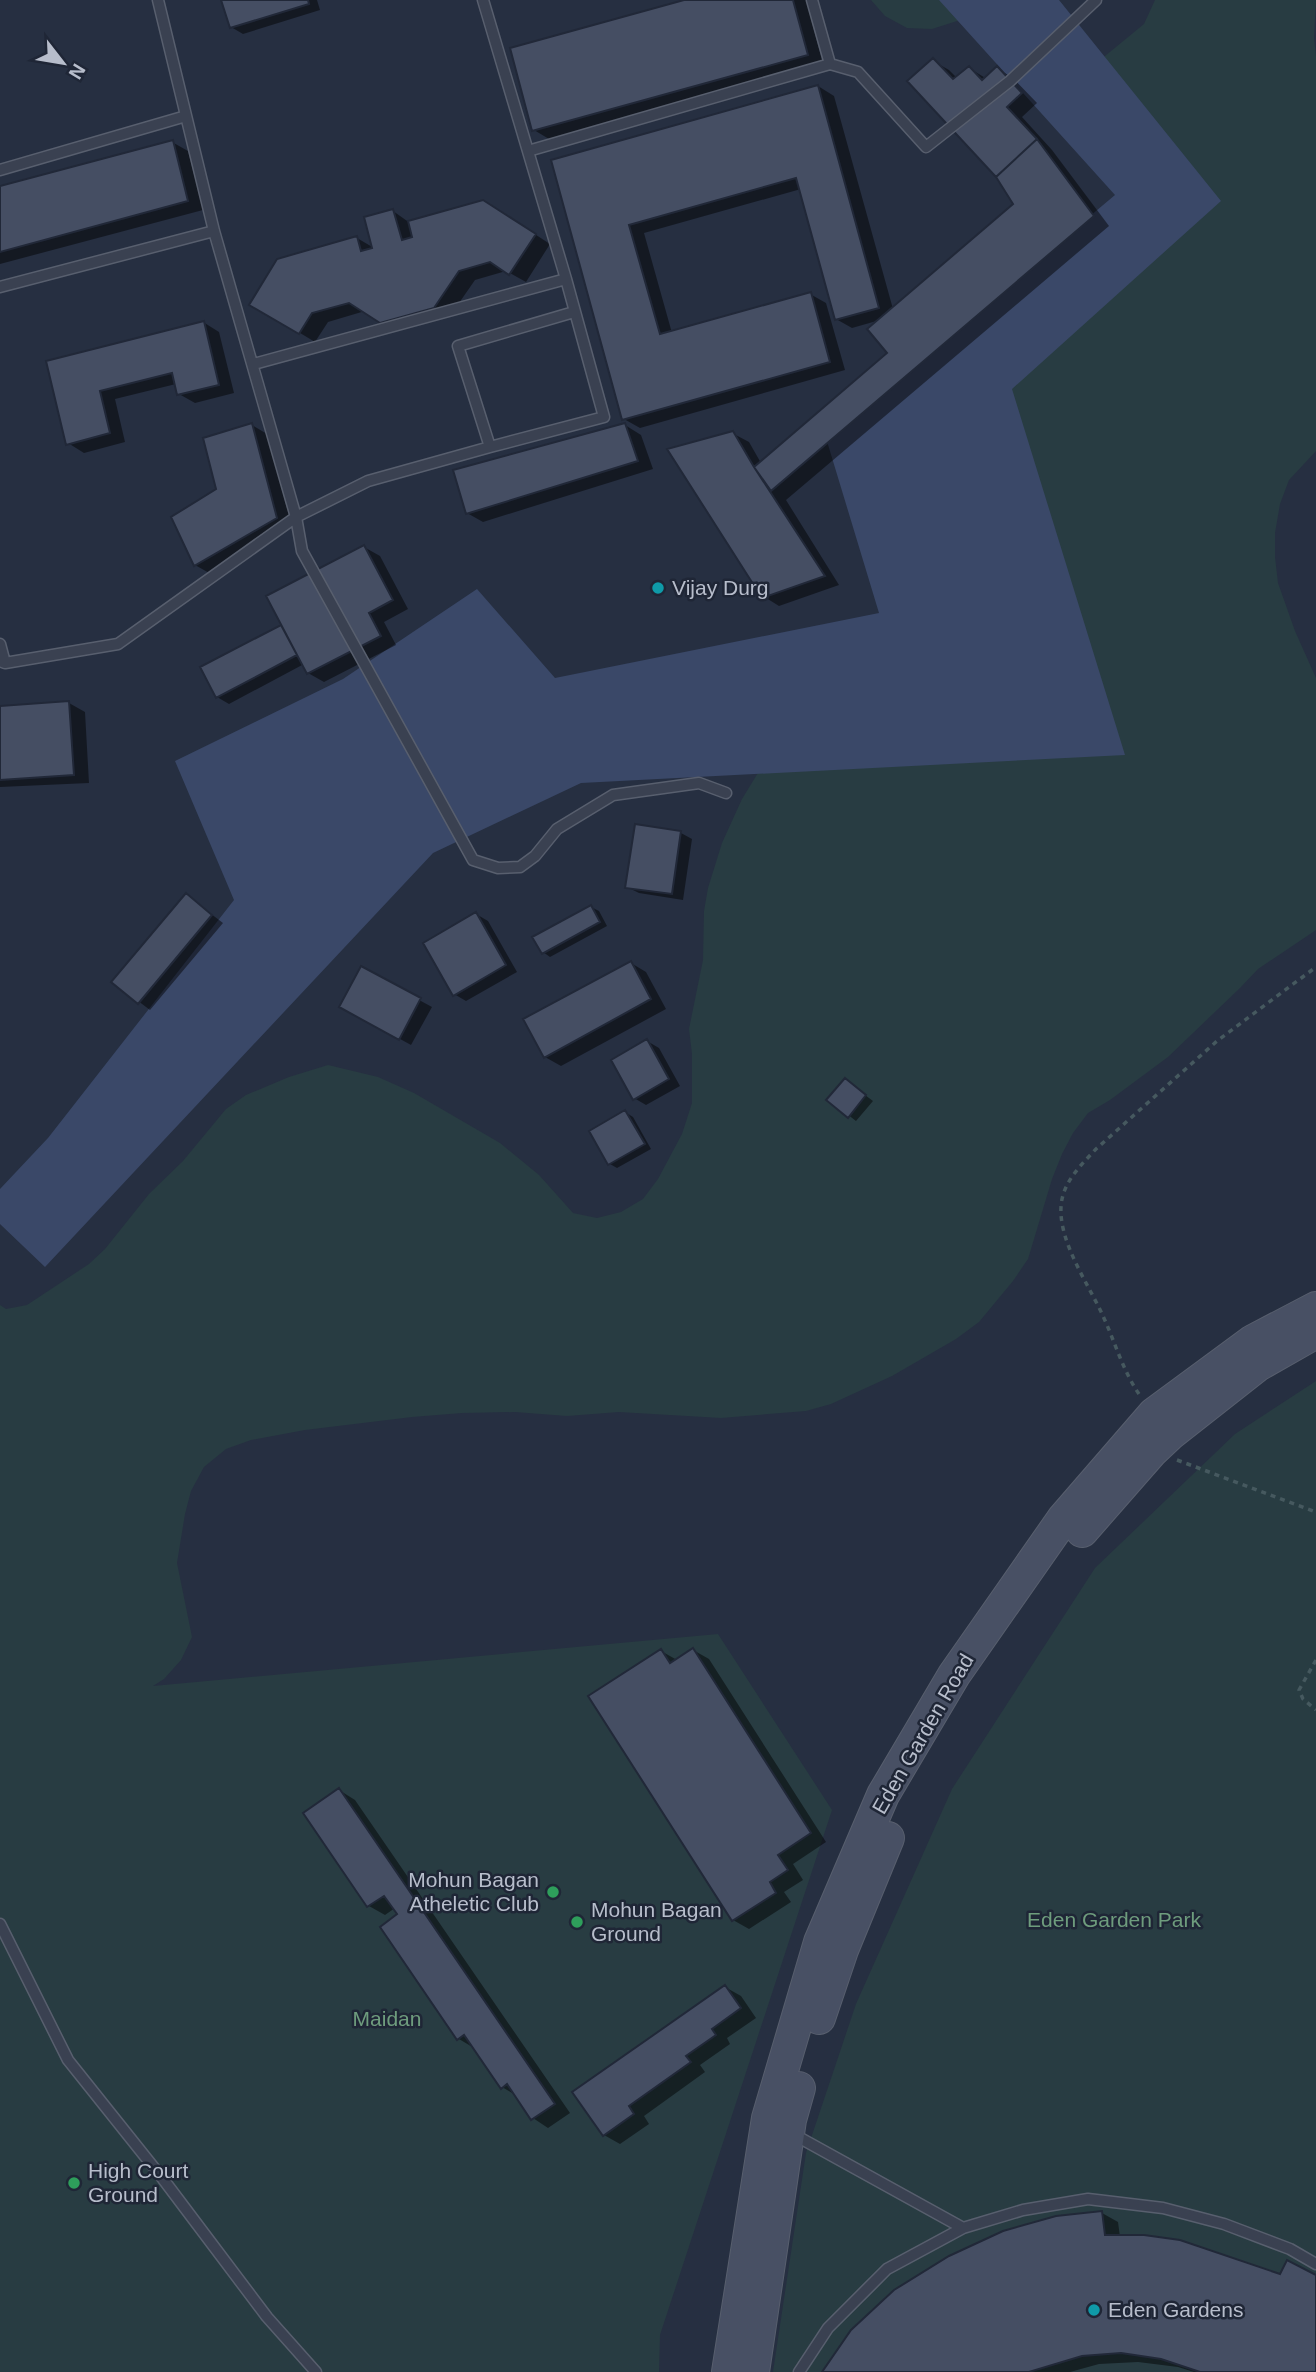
<svg xmlns="http://www.w3.org/2000/svg" width="1316" height="2372" font-family="Arial,sans-serif">
<rect width="100%" height="100%" fill="#262f41"/>
<path fill="#283c42" d="M871,0H978L957,21L932,29L907,28L885,16Z
M1155,0H1316L1314,38L1316,56V451L1289,480L1280,504L1275,533V557L1278,583L1295,631L1316,678V930L1258,969L1240,988L1168,1057L1110,1100L1088,1113L1073,1133L1062,1154L1052,1179L1028,1259L1013,1281L979,1322L956,1339L892,1376L831,1404L806,1411L721,1418L619,1412L567,1416L515,1412L462,1413L412,1417L305,1430L251,1440L226,1449L204,1467L191,1491L185,1514L177,1563L192,1637L181,1660L164,1679L153,1686L718,1634L832,1810L660,2335L659,2372H0V1305L6,1309L27,1305L89,1264L105,1249L149,1194L183,1161L226,1109L246,1095L289,1077L328,1065L378,1077L414,1093L500,1143L539,1175L573,1213L597,1218L621,1212L643,1199L658,1179L682,1134L692,1103V1054L689,1029L703,960L704,911L708,888L722,843L742,799L780,737L883,670L893,539L1134,212L1091,75L1105,56L1144,24Z
M1316,1381V2372H773L806,2153L856,2004L952,1789L1095,1568L1235,1434Z"/>
<path fill="#3a4868" d="M939,0H1059L1221,201L1012,389L1125,755L581,783L433,853L45,1267L0,1224V1189L48,1138L234,900L175,761L343,679L477,589L555,678L879,613L826,438L1115,195Z"/>
<path fill="#0007" d="M223,0H317L320,10L243,34L231,27Z
M690,0H806L823,64L549,139L534,130Z
M933,61L949,70L957,78L969,68L987,79L998,69L1013,78L1037,103L1022,117L1052,150L1109,226L786,500L839,585L779,606L763,596L732,433L749,442L761,463L890,353L880,320L852,328L836,319L801,189L644,233L672,333L810,294L826,303L845,370L640,428L624,419L553,161L818,86L834,96L893,309L1015,205Z
M172,142L188,151L203,210L0,264V188Z
M393,211L410,223L499,211L550,244L526,282L506,271L475,280L450,316L398,331L365,311L328,322L315,342L252,304L357,238L374,248Z
M203,322L219,332L234,393L195,403L179,394L176,384L115,399L125,442L84,453L68,443L48,362Z
M252,425L267,434L292,527L211,574L195,565L218,490Z
M625,425L641,435L653,469L483,522L467,513Z
M364,547L380,556L408,609L384,622L396,645L324,682L308,673L304,664L229,704L217,697L281,627L285,629Z
M69,703L85,712L89,783L0,787V708Z
M636,826L681,833L692,839L683,900L639,893L627,887Z
M186,895L223,923L150,1010L113,982Z
M591,907L599,911L607,926L550,957L543,952Z
M476,914L488,921L517,972L466,1001L454,994Z
M631,963L646,972L666,1009L561,1066L545,1057Z
M362,969L432,1007L411,1045L342,1007Z
M647,1041L659,1048L680,1086L646,1105L634,1098Z
M845,1080L873,1101L856,1121L829,1100Z
M625,1112L633,1117L651,1149L617,1168L610,1164Z
M693,1650L709,1659L826,1842L793,1864L803,1880L784,1892L791,1902L749,1929L733,1920L661,1651L677,1660Z
M339,1790L355,1800L570,2113L548,2128L533,2118L517,2096L502,2087L474,2048L459,2039L382,1927L400,1915L395,1908L385,1915L369,1906L305,1814Z
M725,1987L741,1996L756,2018L727,2038L730,2044L700,2065L705,2072L644,2116L649,2124L620,2144L604,2135Z
M1102,2213L1118,2222L1120,2237L1281,2276L1316,2277V2372H1194L1178,2367L1138,2362L1099,2364L1070,2372H824Z"/>
<path fill="#454e63" stroke="#212838" stroke-width="2" d="M221,0H308L309,4L230,28Z
M684,0H793L808,55L532,131L510,48Z
M933,58L953,79L969,66L982,80L997,66L1022,93L1007,107L1037,139L996,177L907,81Z
M818,85L879,308L835,320L796,178L629,225L660,334L811,292L830,362L622,420L551,160Z
M1037,139L1094,216L771,491L754,467L887,353L867,329L1013,204L996,177Z
M173,140L188,201L0,252V186Z
M483,200L536,234L509,275L490,262L459,271L434,308L380,323L349,303L312,313L299,334L249,305L277,259L357,236L361,251L372,248L364,217L393,209L402,240L412,237L408,221Z
M204,321L219,385L177,395L172,373L100,391L110,433L66,445L46,361Z
M252,423L277,518L194,566L171,517L216,489L203,438Z
M625,423L638,461L466,514L453,470Z
M733,431L754,467L825,576L762,598L667,449Z
M364,545L393,600L369,613L381,636L307,674L266,596Z
M281,625L297,655L216,698L200,667Z
M69,701L74,775L0,780V706Z
M635,824L681,831L672,894L625,888Z
M186,893L212,915L138,1004L111,982Z
M591,905L600,922L542,954L532,937Z
M476,912L506,965L453,996L423,943Z
M631,961L651,999L544,1058L523,1019Z
M361,966L421,998L399,1040L339,1007Z
M647,1039L669,1079L633,1100L611,1060Z
M845,1078L866,1095L848,1118L826,1100Z
M625,1110L645,1144L608,1165L589,1131Z
M693,1648L811,1833L778,1855L788,1870L770,1882L776,1893L732,1921L588,1696L661,1649L670,1663Z
M339,1788L555,2104L531,2120L507,2084L501,2089L464,2035L457,2040L380,1927L397,1914L384,1896L367,1907L303,1813Z
M725,1985L741,2008L712,2029L716,2035L686,2056L691,2062L629,2106L634,2114L603,2136L572,2092Z
M1102,2211L1105,2235H1144L1180,2240L1280,2274L1287,2260L1316,2275V2372H1200L1161,2359L1121,2353L1082,2356L1029,2372H822L851,2330L894,2290L949,2256L1003,2231L1056,2216Z"/>
<g fill="none" stroke-linecap="round" stroke-linejoin="round">
<defs>
<path id="service" d="M158,0L214,231L296,517L302,551L473,860L498,868L520,867L535,856L557,829L613,795L699,783L726,793
M812,0L830,64
M528,151L830,64L858,72L926,147L1010,81L1096,0
M0,170L186,116
M566,279L604,417L490,447L458,346L574,312
M0,287L214,231
M254,364L566,279L483,0
M0,644L5,663
M0,661L5,663L118,644L296,517L368,481L490,447
M0,1924L68,2060L163,2179L267,2317L316,2372
M791,2133L963,2228
M799,2372L828,2328L887,2269L963,2228L1023,2210L1088,2199L1163,2208L1224,2224L1290,2249L1316,2264"/>
<path id="secondary" d="M1082,1531L1152,1451L1169,1435L1258,1365L1316,1332
M819,2018L842,1950L888,1838
M728,2372L768,2118L820,1942L883,1795L954,1675L1063,1519L1154,1414L1253,1341L1316,1308
M753,2372L790,2120L799,2088"/>
</defs>
<use href="#service" stroke="#585f6e" stroke-width="13"/>
<use href="#secondary" stroke="#585f6e" stroke-width="34"/>
<path stroke="#46595f" stroke-width="3.5" stroke-dasharray="5 5" stroke-linecap="butt" d="M1139,1394C1123,1371 1115,1342 1103,1316C1089,1285 1059,1243 1061,1207C1062,1183 1081,1165 1096,1149L1217,1041L1316,967
M1177,1460L1316,1512
M1316,1660L1299,1690L1303,1699L1316,1710"/>
<use href="#service" stroke="#3a4151" stroke-width="10"/>
<use href="#secondary" stroke="#485064" stroke-width="32"/>
</g>
<g fill="#0f9aa8" stroke="#1f2636" stroke-width="2.5">
<circle cx="658" cy="588" r="7"/>
<circle cx="1094" cy="2310" r="7"/>
</g>
<g fill="#2e9e5b" stroke="#1f2636" stroke-width="2.5">
<circle cx="553" cy="1892" r="7"/>
<circle cx="577" cy="1922" r="7"/>
<circle cx="74" cy="2183" r="7"/>
</g>
<g text-anchor="middle" stroke-width="5" stroke-linejoin="round" paint-order="stroke">
<g font-size="21" fill="#b7bdcb" stroke="#1f2636" text-anchor="start">
<text x="672" y="595">Vijay Durg</text>
<text x="539" y="1887" text-anchor="end">Mohun Bagan<tspan x="539" dy="24">Atheletic Club</tspan></text>
<text x="591" y="1917">Mohun Bagan<tspan x="591" dy="24">Ground</tspan></text>
<text x="88" y="2178">High Court<tspan x="88" dy="24">Ground</tspan></text>
<text x="1108" y="2317">Eden Gardens</text>
</g>
<g font-size="21" fill="#b7bdcb" stroke="#1f2636">
<text transform="translate(923 1734) rotate(-60)" y="7">Eden Garden Road</text>
</g>
<g font-size="21" fill="#6e9c7d" stroke="#1f2636">
<text x="1114" y="1927">Eden Garden Park</text>
<text x="387" y="2026">Maidan</text>
</g>
</g>
<g transform="translate(63 63) rotate(121)" stroke="#1f2636" stroke-width="5" paint-order="stroke">
<path d="M0-5L12 26L0 18L-12 26Z" fill="#b7bdcb"/>
<text y="-10" font-size="19" font-weight="bold" text-anchor="middle" fill="#b7bdcb">N</text>
</g>
</svg>
